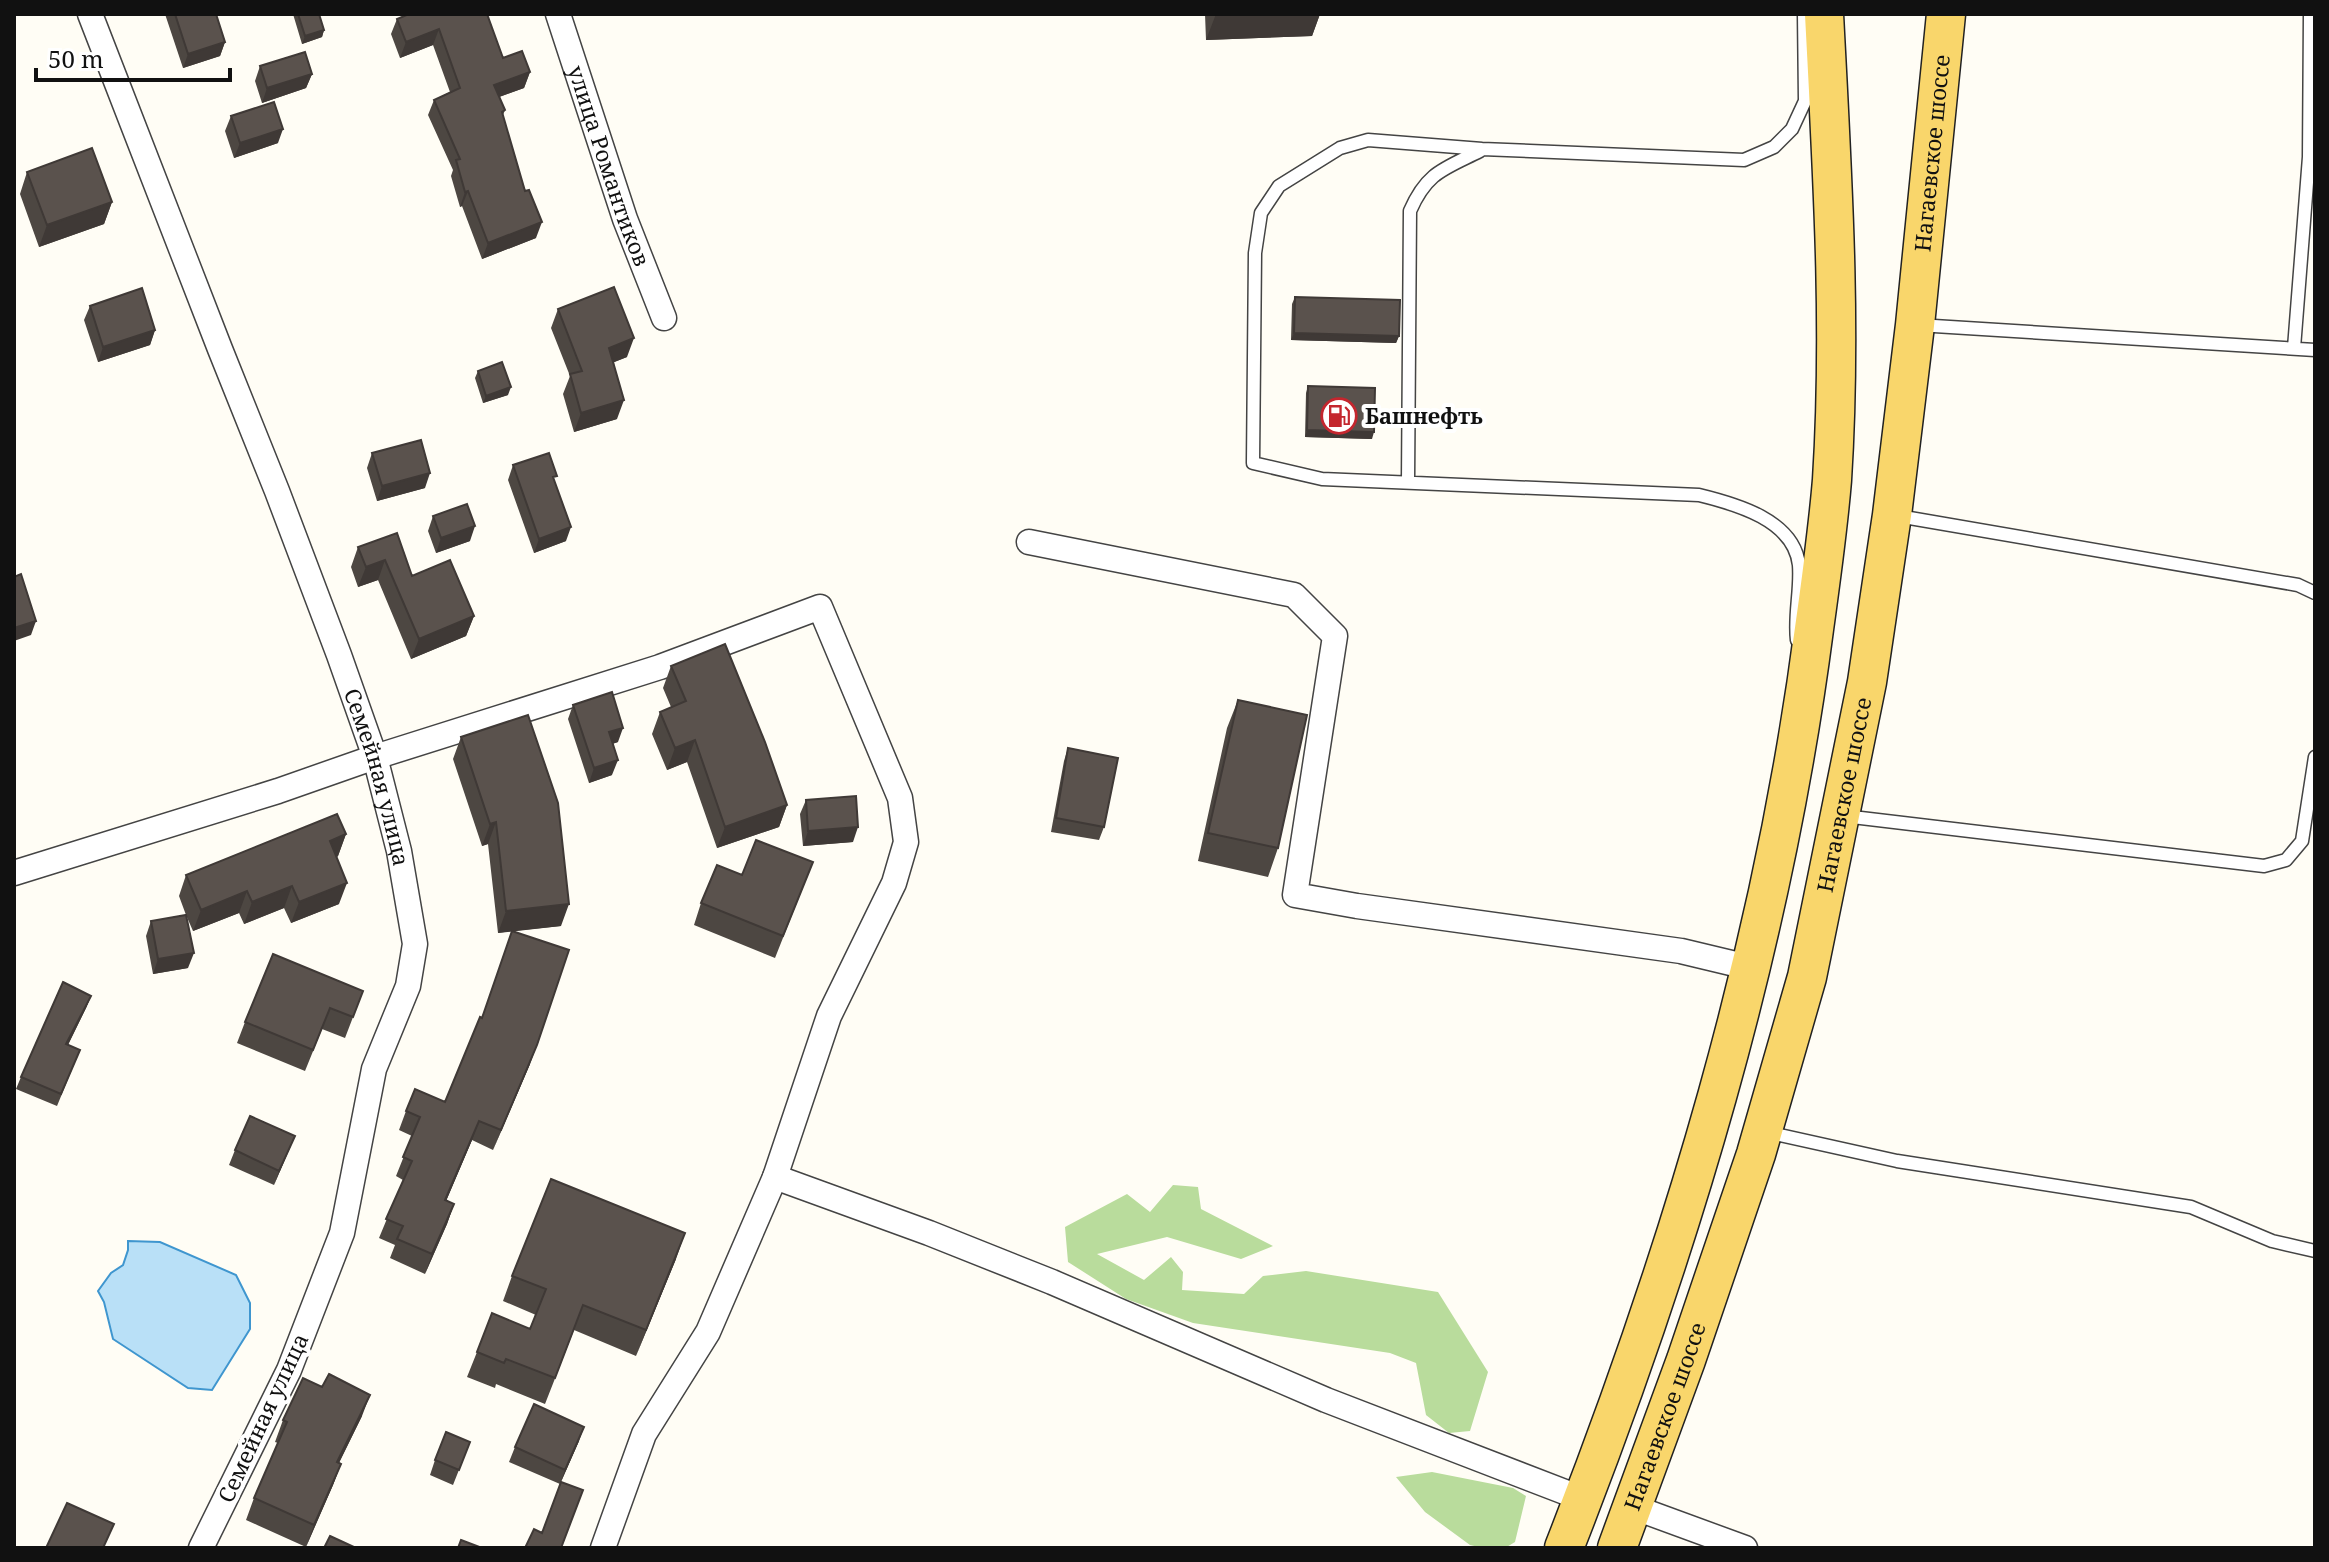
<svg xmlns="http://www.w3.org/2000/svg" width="2329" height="1562" font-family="'Noto Serif',serif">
<rect width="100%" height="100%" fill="#fffdf5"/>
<path fill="#b9dc9c" d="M1173,1185L1198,1187L1201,1209L1273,1246L1241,1259L1167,1237L1097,1254L1144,1280L1171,1257L1183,1272L1182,1290L1244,1294L1263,1276L1306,1271L1438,1292L1488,1372L1470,1431L1449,1433L1426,1415L1416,1363L1390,1353L1193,1323L1126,1299L1068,1262L1065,1227L1127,1194L1150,1212Z
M1432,1472L1513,1488L1526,1496L1515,1542L1505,1548H1483L1470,1545L1425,1512L1396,1477Z"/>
<path fill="#b9e0f7" stroke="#3f96cf" stroke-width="2" d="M128,1241L160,1242L236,1275L250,1303V1329L212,1390L188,1388L113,1339L104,1302L98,1291L111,1273L123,1265L128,1250Z"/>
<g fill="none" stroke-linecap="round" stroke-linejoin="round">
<defs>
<path id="lane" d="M1918,325L2315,350
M2294,348L2309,157L2310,14
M1408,482L1410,211C1427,172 1444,169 1480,151
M1898,516L2298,585L2315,593
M1797,640C1794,615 1801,590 1799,565C1794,520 1736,504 1699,495L1322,479L1253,463L1255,253L1261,213L1279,186L1340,148L1368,140L1482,149L1744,160L1774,147L1792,129L1805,101L1804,14
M1844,816L2264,866L2286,860L2302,841L2315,757
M1766,1132L1897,1161L2191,1207L2272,1241L2315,1251"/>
<g id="street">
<path id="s1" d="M90,14L220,349L277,491L339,655L375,757L399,851L415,944L408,986L374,1069L342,1233L289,1370L201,1548"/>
<path id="s2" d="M558,14L625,219L664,318"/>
<path d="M1029,542L1294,595L1335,636L1295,895L1357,906L1681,951L1752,968"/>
<path d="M14,873L278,791L375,757L660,667L820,607L900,798L906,842L894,883L829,1016L775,1177L708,1332L644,1434L603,1548"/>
<path d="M775,1177L929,1233L1052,1282L1326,1400L1583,1499"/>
<path d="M1633,1507L1745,1548"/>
</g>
<g id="primary">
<path d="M1564,1548C1680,1252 1773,945 1814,629C1821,579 1828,529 1832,480C1842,324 1832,169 1824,14"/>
<path id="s3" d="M1617,1548L1686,1360L1756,1154L1807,977L1867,682L1892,515L1915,325L1946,14"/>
</g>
</defs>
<use href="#lane" stroke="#444" stroke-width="15"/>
<use href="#street" stroke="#444" stroke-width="27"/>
<use href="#primary" stroke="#222" stroke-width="41"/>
<use href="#lane" stroke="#fff" stroke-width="12"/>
<use href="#street" stroke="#fff" stroke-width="24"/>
<use href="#primary" stroke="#f9d66b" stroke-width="38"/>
</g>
<path fill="#4d4742" d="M165,14H216L225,42L220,56L183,68Z
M293,14H319L324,30L322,37L302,44Z
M409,14L503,58L530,72L524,88L499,97L505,110L503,115L536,238L482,259L462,206L460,207L451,176L453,170L428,115L434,100L450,92L433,45L400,58L391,34L397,19Z
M1205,14H1320L1312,36L1206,40Z
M260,66L312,74L306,88L262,103L255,81Z
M231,116L278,143L234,158L225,131Z
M27,172L112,202L104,224L39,247L20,194Z
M1295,297L1399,336L1396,343L1291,340L1292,304Z
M90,306L155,330L150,345L98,362L84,320Z
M558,309L627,357L614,362L617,419L574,432L563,394L570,376L551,328Z
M478,371L508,395L483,403L475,378Z
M1308,386L1372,439L1305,437L1306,393Z
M372,453L425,488L377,501L367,468Z
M513,465L555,482L566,541L534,553L508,480Z
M433,516L470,541L436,553L428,531Z
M397,533L412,576L474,616L466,636L411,659L378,580L358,587L351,567L358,547Z
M671,666L787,805L779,827L717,848L687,762L667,770L652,734L660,712L671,707L663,688Z
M1238,700L1278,848L1268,877L1198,861L1227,728Z
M573,705L618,742L612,744V775L589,783L568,719Z
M461,737L561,926L513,931L530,1064L493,1150L472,1140L446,1201L454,1204L447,1224L425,1274L390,1258L395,1245L379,1238L403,1180L396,1176L412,1136L399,1130L406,1111L445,1102L482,1018L512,931L498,933L488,844L482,846L453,759Z
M1068,748L1104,827L1099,840L1051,832L1064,761Z
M806,800L853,842L803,846L800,814Z
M346,834L338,856L337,857L339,904L291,923L284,908L244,924L239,913L193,931L186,915L188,968L153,974L146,936L151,921L186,915L179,896L186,875Z
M813,862L775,958L694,925L701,903L742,875Z
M363,991L345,1038L322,1029L305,1071L237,1043L245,1022Z
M91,996L86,1008L68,1045L80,1050L57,1106L16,1089L21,1077Z
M295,1136L274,1185L229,1165L235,1150Z
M676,1259L636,1356L574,1330L545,1404L496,1384L495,1388L467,1377L477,1352L530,1329L536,1315L503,1301L512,1276Z
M362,1416L339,1463L341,1464L333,1485L306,1547L246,1520L254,1498L278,1443L275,1442L283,1420Z
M579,1441L561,1482V1548L542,1533L560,1484L509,1462L515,1447Z
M470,1442L453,1485L430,1475L435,1460Z"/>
<path fill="#3f3936" d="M1216,14H1320L1312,36L1206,40Z
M439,29L433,45L400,58L406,42Z
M324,30L322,37L302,44L305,36Z
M225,42L220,56L183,68L188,54Z
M530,72L524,88L488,101L494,85Z
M312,74L306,88L262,103L267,88Z
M283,129L278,143L234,158L240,143Z
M468,191L462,206L460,207L465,192Z
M112,202L104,224L39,247L47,225Z
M542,222L536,238L482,259L488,243Z
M155,330L150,345L98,362L103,347Z
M1294,333L1399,336L1396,343L1291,340Z
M634,338L627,357L602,367L609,348Z
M511,387L508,395L483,403L486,396Z
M624,400L617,419L574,432L581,413Z
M1307,430L1374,432L1372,439L1305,437Z
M430,473L425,488L377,501L382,486Z
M475,526L470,541L436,553L441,538Z
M571,527L566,541L534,553L539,539Z
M385,560L378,580L358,587L366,567Z
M474,616L466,636L411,659L419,639Z
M36,621L31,635L14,641V628Z
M623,728L618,742L603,747L609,732Z
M695,740L687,762L667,770L675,748Z
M618,760L612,775L589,783L594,768Z
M787,805L779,827L717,848L725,827Z
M496,822L488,844L482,846L490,824Z
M858,827L853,842L803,846L808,831Z
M346,834L338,856L322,862L330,841Z
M347,883L339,904L291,923L299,902Z
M292,886L284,908L244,924L252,902Z
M247,891L239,913L193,931L201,910Z
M569,904L561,926L498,933L506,911Z
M194,953L188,968L153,974L158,959Z
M91,996L86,1008L62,1057L66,1044Z
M537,1045L530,1064L493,1150L501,1130Z
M479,1121L472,1140L438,1220L445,1200Z
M295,1136L274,1185L279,1171Z
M454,1204L447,1224L425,1274L432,1254Z
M685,1233L676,1259L636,1356L646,1330Z
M370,1395L362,1416L329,1483L337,1462Z
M584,1427L579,1441L560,1484L565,1470Z
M341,1464L333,1485L306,1547L314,1525Z"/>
<path fill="#5a524d" stroke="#3f3936" stroke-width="2" d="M175,14H216L225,42L188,54Z
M298,14H319L324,30L305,36Z
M409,14H487L503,58L522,51L530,72L494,85L505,110L502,112L525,191L529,190L542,222L488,243L468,191L465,192L456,160L460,159L434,100L460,88L439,29L406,42L397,19Z
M305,52L312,74L267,88L260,66Z
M274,102L283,129L240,143L231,116Z
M92,148L112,202L47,225L27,172Z
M614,287L634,338L609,348L624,400L581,413L570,374L582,371L558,309Z
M142,288L155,330L103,347L90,306Z
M1295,297L1400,300L1399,336L1294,333Z
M502,362L511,387L486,396L478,371Z
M1308,386L1375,388L1374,432L1307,430Z
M421,440L430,473L382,486L372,453Z
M549,453L557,476L553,477L571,527L539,539L513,465Z
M467,504L475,526L441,538L433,516Z
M397,533L412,576L450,560L474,616L419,639L385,560L366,567L358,547Z
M21,574L36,621L14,628V577Z
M725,644L765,742L787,805L725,827L695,740L675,748L660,712L686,701L671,666Z
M612,692L623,728L609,732L618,760L594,768L573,705Z
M1238,700L1307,715L1278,848L1208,833Z
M528,715L558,803L569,904L506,911L496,822L490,824L461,737Z
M1068,748L1118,758L1104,827L1056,818Z
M856,796L858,827L808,831L806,800Z
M337,814L346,834L330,841L347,883L299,902L292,886L252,902L247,891L201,910L186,875Z
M756,840L813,862L783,936L701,903L717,865L742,875Z
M186,915L194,953L158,959L151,921Z
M512,931L569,950L537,1045L501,1130L479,1121L445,1200L454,1204L432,1254L397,1239L403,1226L386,1219L412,1161L403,1157L420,1117L406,1111L415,1089L445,1102L480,1017L482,1018Z
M273,954L363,991L353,1017L330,1008L313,1050L245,1022Z
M63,982L91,996L66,1044L80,1050L61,1094L21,1077Z
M250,1116L295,1136L279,1171L235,1150Z
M551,1179L685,1233L646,1330L583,1305L555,1378L506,1359L504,1363L477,1352L492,1313L530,1329L546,1289L512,1276Z
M329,1374L370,1395L337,1462L341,1464L314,1525L254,1498L287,1422L283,1420L303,1378L322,1387Z
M534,1404L584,1427L565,1470L515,1447Z
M446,1432L470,1442L459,1470L435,1460Z
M561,1482L583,1490L561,1548H525L534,1529L542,1533Z
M67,1503L114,1524L103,1548H46Z
M330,1536L356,1548H324Z
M461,1540L482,1548H458Z"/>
<defs>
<symbol id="fuel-ring" viewBox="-11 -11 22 22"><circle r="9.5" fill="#fff" stroke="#c4262e" stroke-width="1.5"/><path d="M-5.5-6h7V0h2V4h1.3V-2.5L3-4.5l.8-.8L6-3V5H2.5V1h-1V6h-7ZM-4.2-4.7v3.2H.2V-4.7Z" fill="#c4262e"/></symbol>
</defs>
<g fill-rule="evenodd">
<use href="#fuel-ring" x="1319" y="396" width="40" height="40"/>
</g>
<g text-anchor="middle" stroke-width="8" stroke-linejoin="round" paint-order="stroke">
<g font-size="22" fill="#111" stroke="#fff">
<text dy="8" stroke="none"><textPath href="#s3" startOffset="1436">Нагаевское шоссе</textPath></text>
<text dy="8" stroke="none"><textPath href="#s2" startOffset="160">улица Романтиков</textPath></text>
<text dy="8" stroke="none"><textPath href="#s1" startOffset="816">Семейная улица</textPath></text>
<text dy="8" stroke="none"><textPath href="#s3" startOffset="788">Нагаевское шоссе</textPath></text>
<text dy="8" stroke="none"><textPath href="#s3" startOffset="140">Нагаевское шоссе</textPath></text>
<text transform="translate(263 1418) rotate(-65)" y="8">Семейная улица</text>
</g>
<g font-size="22" font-weight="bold" fill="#111" stroke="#fff" text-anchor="start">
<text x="1365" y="424">Башнефть</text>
</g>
</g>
<rect width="2329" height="1562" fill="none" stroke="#111111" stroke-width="32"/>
<path d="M36 68v12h194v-12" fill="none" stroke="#111111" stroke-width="4"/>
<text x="48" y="68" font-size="24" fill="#111111" stroke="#ffffff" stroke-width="6" paint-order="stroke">50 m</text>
</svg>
